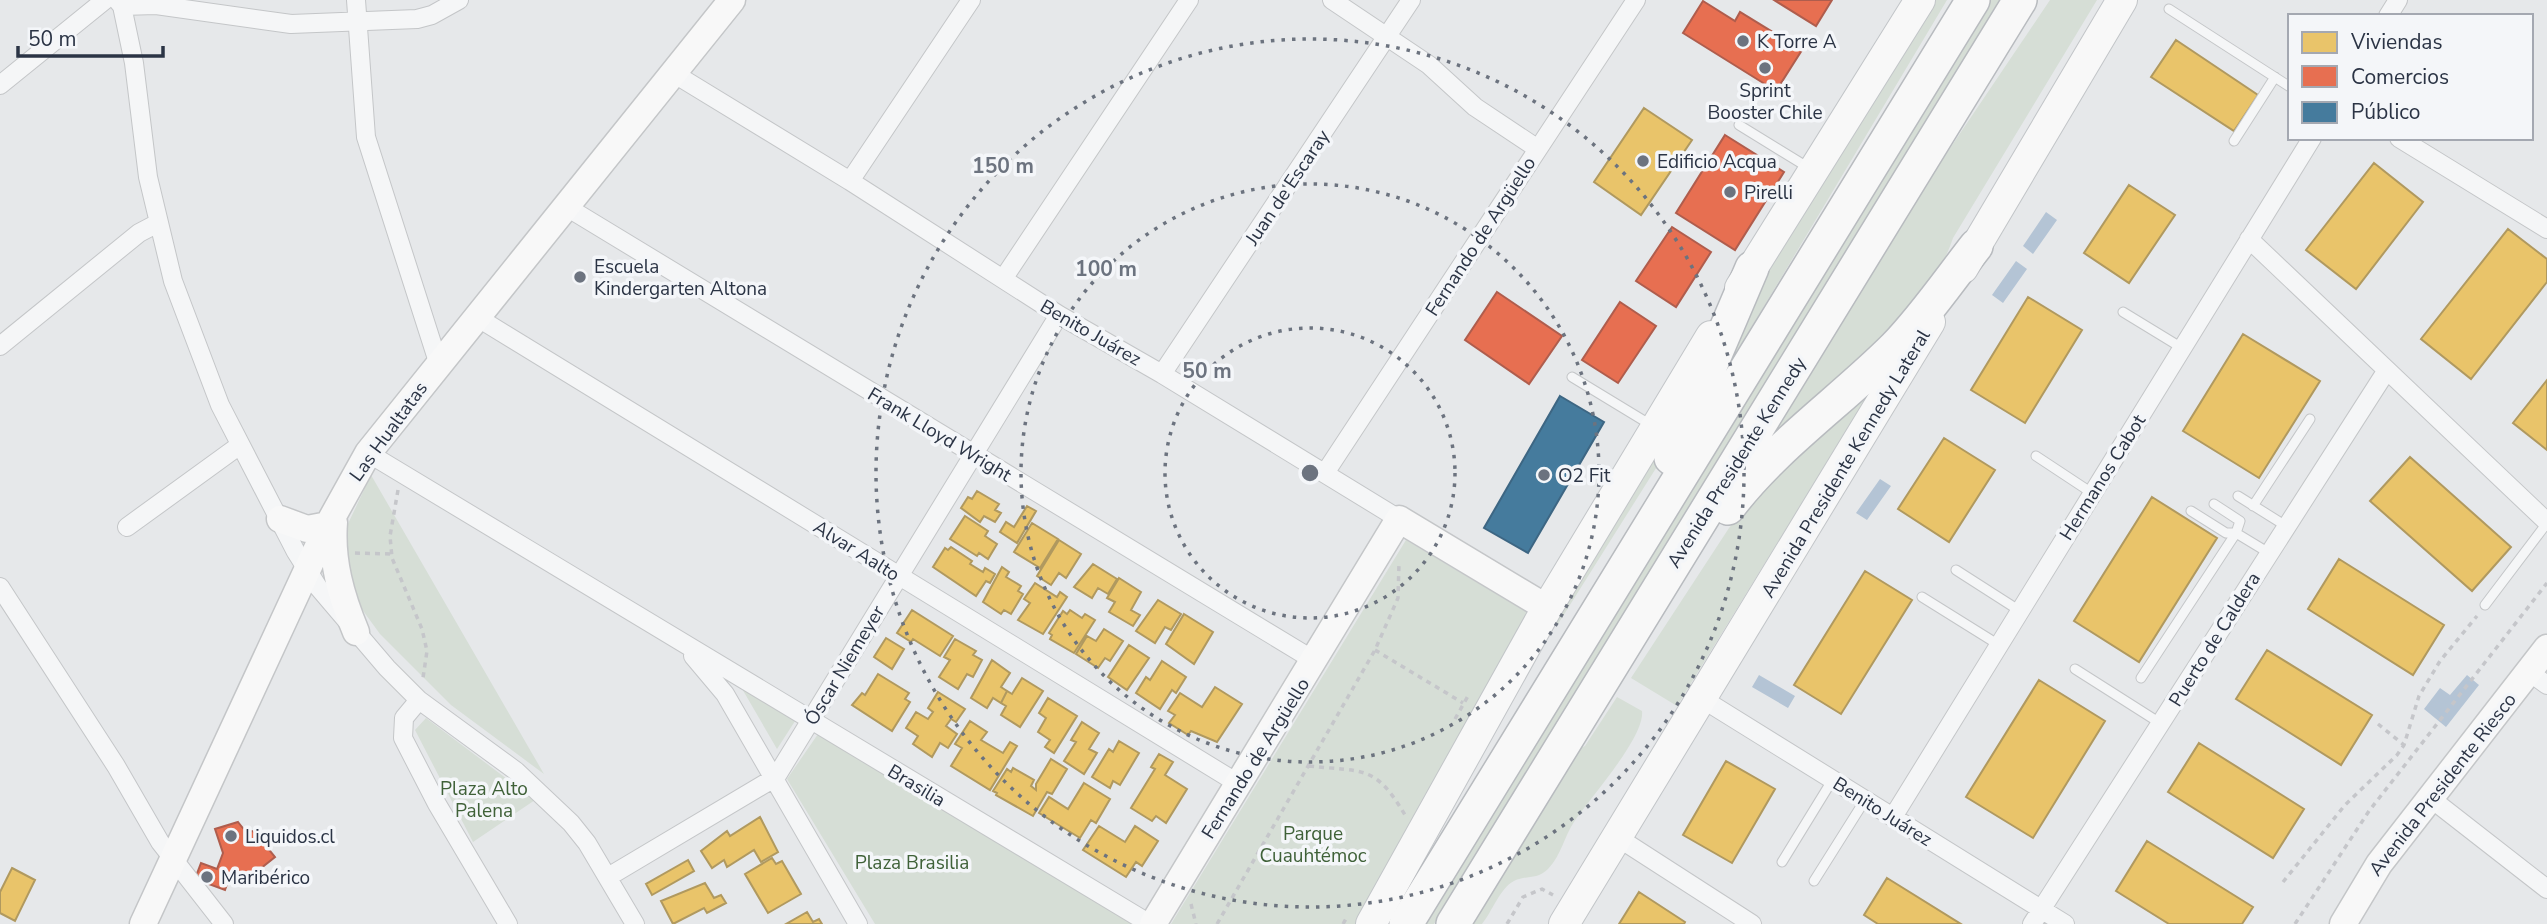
<svg xmlns="http://www.w3.org/2000/svg" width="2547" height="924" font-family="'Nunito Sans',sans-serif">
<rect width="100%" height="100%" fill="#e6e8ea"/>
<path fill="#d6ded6" d="M1936,0H1947L1726,370L1755,290Z
M1991,0H2002L1434,924H1424Z
M2050,0H2097L1953,238C1925,323 1821,400 1756,461L1938,166Z
M1876,383L1677,706L1631,678L1729,528L1757,493Z
M1692,398L1658,465L1558,624L1551,620Z
M371,475L544,774L451,705L380,634L329,564Z
M1406,540L1535,617L1358,924H1171Z
M741,687L797,718L777,749Z
M1617,697L1642,711C1645,737 1590,798 1574,822C1564,837 1561,856 1548,869C1537,880 1526,875 1514,881C1500,888 1492,912 1482,924H1471L1578,749L1585,746Z
M426,718L535,800L473,842L415,730Z
M818,734L1134,924H875L787,779Z"/>
<path fill="#b4c4d5" d="M2046,212L2057,220L2033,254L2023,246Z
M2016,261L2027,269L2003,303L1992,295Z
M1880,479L1891,486L1867,520L1856,513Z
M1759,675L1795,696L1788,708L1752,687Z
M2467,675L2479,685L2446,727L2424,709L2440,688L2450,695Z"/>
<path fill="#e9c46a" stroke="#b0995f" stroke-width="2" d="M2176,40L2258,95L2234,131L2151,77Z
M1644,108L1692,140L1641,215L1594,182Z
M2374,163L2423,202L2356,289L2306,250Z
M2129,185L2175,215L2129,283L2084,253Z
M2508,229L2547,259V282L2471,379L2421,339Z
M2028,297L2082,330L2025,423L1971,390Z
M2243,334L2320,381L2259,478L2183,431Z
M2547,380V450L2513,423Z
M1944,438L1995,470L1949,542L1898,509Z
M2410,457L2511,547L2472,591L2370,501Z
M977,491L999,504L995,510L1001,513L995,522L984,516L980,522L961,508L968,497L972,499Z
M2152,497L2217,538L2139,662L2074,621Z
M1027,506L1036,511L1017,543L1000,532L1006,522L1014,527Z
M965,516L988,531L985,536L997,544L988,559L979,553L977,556L950,539Z
M1032,523L1058,539L1040,568L1014,552Z
M1059,540L1081,554L1066,578L1059,573L1051,585L1037,576Z
M951,547L972,561L970,564L983,572L985,568L995,574L990,583L986,581L976,596L933,567L945,548L948,550Z
M2339,559L2444,625L2413,675L2308,609Z
M1093,564L1117,579L1108,594L1098,588L1092,598L1074,587Z
M1002,567L1009,572L1006,577L1021,586L1018,591L1023,594L1011,614L1004,610L1001,614L983,602Z
M1865,571L1912,600L1841,714L1794,685Z
M1119,578L1141,592L1131,610L1140,615L1133,626L1109,612L1115,602L1107,598Z
M1035,583L1057,597L1060,592L1067,597L1043,634L1018,620L1030,603L1024,599Z
M1158,600L1181,614L1171,630L1165,627L1155,643L1136,631Z
M912,610L953,636L940,656L913,639L911,642L897,633Z
M1070,610L1082,618L1085,614L1095,620L1074,653L1050,639L1052,635L1049,633L1063,611L1067,614Z
M1184,614L1213,632L1194,664L1166,644Z
M1104,629L1123,641L1110,661L1105,658L1098,668L1076,654L1087,636L1096,641Z
M886,638L904,649L892,669L874,657Z
M955,639L976,651L973,655L982,660L973,677L967,674L958,689L939,677L950,660L944,657Z
M1129,645L1149,658L1127,690L1108,677Z
M2267,650L2372,715L2341,765L2236,699Z
M992,660L1010,673L1001,687L1007,691L1001,703L993,698L987,708L971,698Z
M1162,661L1186,677L1176,693L1172,690L1160,709L1136,693L1146,677L1150,680Z
M878,674L909,693L905,699L910,702L892,731L852,705L862,693L865,695Z
M1022,678L1043,691L1020,727L1001,715L1006,706L1001,703L1007,691L1012,694Z
M2039,680L2105,721L2033,838L1966,797Z
M1215,687L1242,704L1217,742L1191,731L1188,735L1169,723L1175,715L1168,711L1180,693L1202,707Z
M938,692L965,709L956,722L951,719L946,726L957,734L948,748L940,743L932,757L913,744L918,736L906,728L916,712L928,719L933,712L928,708Z
M1048,698L1077,716L1054,753L1045,747L1050,740L1038,732L1046,718L1039,713Z
M970,721L987,732L981,740L1003,753L1010,742L1017,746L990,790L951,766L962,748L955,744Z
M1082,722L1099,733L1089,749L1097,753L1084,774L1064,761L1076,742L1071,740Z
M1119,741L1139,753L1120,785L1113,781L1110,788L1092,777L1109,749L1113,752Z
M2199,743L2304,809L2273,858L2168,792Z
M1159,754L1173,762L1165,775L1187,789L1166,823L1156,816L1152,821L1131,808L1155,769L1151,767Z
M1051,759L1067,769L1052,794L1047,792L1033,816L996,795L997,793L993,791L1007,769L1011,772L1013,768L1034,780L1031,786L1036,790V784Z
M1726,761L1775,789L1732,863L1683,835Z
M1084,783L1110,799L1096,823L1091,820L1080,838L1039,813L1049,797L1068,809Z
M760,817L778,852L761,862L754,850L727,867L724,860L712,868L701,851L727,831L730,836Z
M1099,826L1125,842L1135,826L1158,841L1142,866L1136,862L1126,877L1083,850Z
M2147,841L2253,907L2242,924H2169L2116,891Z
M772,858L776,864L782,861L801,894L768,913L745,874Z
M688,860L694,871L652,895L646,884Z
M12,868L35,880L15,921L0,913V892Z
M1887,878L1961,924H1878L1864,915Z
M705,883L714,898L721,895L726,903L707,913L704,908L673,924L661,901Z
M1639,892L1685,922L1684,924H1619Z
M807,912L813,922L819,919L822,924H786Z"/>
<path fill="#e76f51" stroke="#af5d4d" stroke-width="2" d="M1774,0H1832L1816,26Z
M1703,1L1735,21L1740,12L1802,50L1776,91L1683,33Z
M1725,135L1784,172L1735,250L1676,213Z
M1672,227L1711,252L1676,307L1636,281Z
M1497,292L1562,336L1529,384L1465,340Z
M1620,302L1656,326L1618,383L1582,360Z
M238,822L246,832L254,831L275,857L246,880L236,868L231,872L225,890L195,879L201,863L217,869L223,853L215,829Z"/>
<path fill="#457b9d" stroke="#3d6683" stroke-width="2" d="M1560,396L1604,422L1528,553L1484,528Z"/>
<g fill="none" stroke-linecap="round" stroke-linejoin="round">
<defs>
<path id="lane" d="M2169,9L2290,87
M1739,125L1809,168
M2234,141L2275,77
M2123,312L2182,348
M1572,377L1651,425
M2036,456L2092,493
M2238,496L2286,526
M2214,504L2240,521L2236,533L2269,553
M2253,506L2310,419
M2191,511L2226,533H2236
M1956,570L2020,611
M1922,597L1999,645
M2485,605L2547,523
M2075,669L2160,723
M2141,678L2236,533
M1782,862L1833,779
M1814,881L1865,800"/>
<path id="street" d="M117,0L122,6L134,63L148,177L173,281L220,405L296,552L318,587L387,668L419,700L516,771L571,823L587,843L635,924
M356,0L366,137L438,362
M1332,0L1429,65L1475,107L1538,149
M122,6L156,5L291,24L417,19L432,15L459,0
M2388,16L2398,0
M673,73L850,181L1059,315L1162,374L1399,519
M0,85L105,0
M2399,138L2547,229
M850,181L971,0
M565,206L1315,661
M2249,239L2547,522
M1003,279L1189,0
M475,316L1239,784
M0,346L139,233L158,223
M1162,374L1411,0
M368,453L1150,924
M1325,473L1636,0
M127,527L240,445
M0,587L116,766L160,842L224,924
M693,656L725,694L858,924
M2529,672L2547,685
M1701,698L2065,924
M419,700L404,718L403,738L437,804L508,924
M2429,797L2547,889
M1893,817L2312,138
M1617,837L1752,924
M608,877L776,777L1059,315
M2032,924L2387,370"/>
<path id="secondary" d="M280,519L307,529L328,525
M334,522C331,561 341,596 356,632
M143,924L328,525L368,453L732,0
M1153,924L1399,519L1547,608
M2343,924L2379,864L2547,648"/>
<path id="primary" d="M1963,268L2122,0
M1740,288L1920,0
M1371,924L1547,608L1711,336
M1564,924L1930,322"/>
<path id="highway" d="M1671,458L1752,268
M1728,508C1775,446 1840,402 1895,347C1925,316 1950,279 1976,246
M1406,924L1973,0
M1453,924L2020,0"/>
</defs>
<use href="#lane" stroke="#c4c6c8" stroke-width="11"/>
<use href="#street" stroke="#c4c6c8" stroke-width="20"/>
<use href="#secondary" stroke="#c4c6c8" stroke-width="29"/>
<use href="#primary" stroke="#c2c5c8" stroke-width="32"/>
<use href="#highway" stroke="#b8bbbf" stroke-width="36"/>
<path stroke="#c5c6ca" stroke-width="3.5" stroke-dasharray="5 5" stroke-linecap="butt" d="M398,490L390,536L392,558L422,629L427,651L423,678
M355,553L392,554
M1375,650L1463,703
M1455,719L1468,696
M2378,724L2404,745
M1309,766C1363,772 1375,764 1405,815
M2283,882L2345,805L2397,755L2404,745L2419,696L2440,661L2477,616
M1191,904L1196,924
M1217,924L1375,650L1398,598L1399,564
M1343,924L1347,917
M1507,924L1523,897L1542,889L1553,895
M2295,924L2369,811L2547,583"/>
<use href="#lane" stroke="#f5f6f7" stroke-width="9"/>
<use href="#street" stroke="#f5f6f7" stroke-width="18"/>
<use href="#secondary" stroke="#f8f8f8" stroke-width="26"/>
<use href="#primary" stroke="#f8f8f8" stroke-width="30"/>
<use href="#highway" stroke="#f8f8f8" stroke-width="33"/>
</g>
<g fill="none" stroke="#6c737f" stroke-width="3.5" stroke-dasharray="3.5 7">
<circle cx="1310" cy="473" r="145"/>
<circle cx="1310" cy="473" r="289"/>
<circle cx="1310" cy="473" r="434"/>
</g>
<g fill="#6c737f" stroke="#f4f6f9" stroke-width="2.5">
<circle cx="1743" cy="41" r="7"/>
<circle cx="1765" cy="68" r="7"/>
<circle cx="1643" cy="161" r="7"/>
<circle cx="1730" cy="192" r="7"/>
<circle cx="580" cy="277" r="7"/>
<circle cx="1544" cy="475" r="7"/>
<circle cx="231" cy="836" r="7"/>
<circle cx="207" cy="877" r="7"/>
</g>
<g text-anchor="middle" stroke-width="7" stroke-linejoin="round" paint-order="stroke">
<g font-size="19" fill="#2b3445" stroke="#f4f6f9" text-anchor="start">
<text x="1757" y="48">K Torre A</text>
<text x="1765" y="97" text-anchor="middle">Sprint<tspan x="1765" dy="22">Booster Chile</tspan></text>
<text x="1657" y="168">Edificio Acqua</text>
<text x="1744" y="199">Pirelli</text>
<text x="594" y="273">Escuela<tspan x="594" dy="22">Kindergarten Altona</tspan></text>
<text x="1558" y="482">O2 Fit</text>
<text x="245" y="843">Liquidos.cl</text>
<text x="221" y="884">Maribérico</text>
</g>
<g font-size="19" fill="#2b3445" stroke="#f4f6f9">
<text transform="translate(1287 187) rotate(-56)" y="7">Juan de Escaray</text>
<text transform="translate(1480 236) rotate(-57)" y="7">Fernando de Argüello</text>
<text transform="translate(1091 332) rotate(30)" y="7">Benito Juárez</text>
<text transform="translate(388 431) rotate(-54)" y="7">Las Hualtatas</text>
<text transform="translate(940 434) rotate(31)" y="7">Frank Lloyd Wright</text>
<text transform="translate(1736 462) rotate(-58)" y="7">Avenida Presidente Kennedy</text>
<text transform="translate(1845 463) rotate(-59)" y="7">Avenida Presidente Kennedy Lateral</text>
<text transform="translate(2102 477) rotate(-58)" y="7">Hermanos Cabot</text>
<text transform="translate(857 550) rotate(32)" y="7">Alvar Aalto</text>
<text transform="translate(2214 639) rotate(-58)" y="7">Puerto de Caldera</text>
<text transform="translate(844 665) rotate(-59)" y="7">Óscar Niemeyer</text>
<text transform="translate(1255 758) rotate(-58)" y="7">Fernando de Argüello</text>
<text transform="translate(2442 784) rotate(-52)" y="7">Avenida Presidente Riesco</text>
<text transform="translate(917 785) rotate(31)" y="7">Brasilia</text>
<text transform="translate(1883 811) rotate(32)" y="7">Benito Juárez</text>
</g>
<g font-size="19" fill="#3f6138" stroke="#f4f6f9">
<text x="484" y="795">Plaza Alto<tspan x="484" dy="22">Palena</tspan></text>
<text x="1313" y="840">Parque<tspan x="1313" dy="22">Cuauhtémoc</tspan></text>
<text x="912" y="869">Plaza Brasilia</text>
</g>
</g>
<circle cx="1310" cy="473" r="10" fill="#6c737f" stroke="#f4f6f9" stroke-width="3.5"/>
<g font-size="21" text-anchor="middle" font-weight="bold" fill="#6c737f" stroke="#f4f6f9" stroke-width="7" stroke-linejoin="round" paint-order="stroke">
<text x="1003" y="173">150 m</text>
<text x="1106" y="276">100 m</text>
<text x="1207" y="378">50 m</text>
</g>
<rect x="2288" y="14" width="245" height="126" fill="#f4f6f9" stroke="#a4a8b1" stroke-width="2"/>
<rect x="2302" y="32" width="35" height="21" fill="#e9c46a" stroke="#a4a8b1" stroke-width="2"/>
<text x="2351" y="49" font-size="21" fill="#2b3445">Viviendas</text>
<rect x="2302" y="66" width="35" height="21" fill="#e76f51" stroke="#a4a8b1" stroke-width="2"/>
<text x="2351" y="84" font-size="21" fill="#2b3445">Comercios</text>
<rect x="2302" y="102" width="35" height="21" fill="#457b9d" stroke="#a4a8b1" stroke-width="2"/>
<text x="2351" y="119" font-size="21" fill="#2b3445">Público</text>
<path d="M18 46v10h145v-10" fill="none" stroke="#2b3445" stroke-width="3.5"/>
<text x="28" y="46" font-size="21" fill="#2b3445" stroke="#f4f6f9" stroke-width="5" paint-order="stroke">50 m</text>
</svg>
